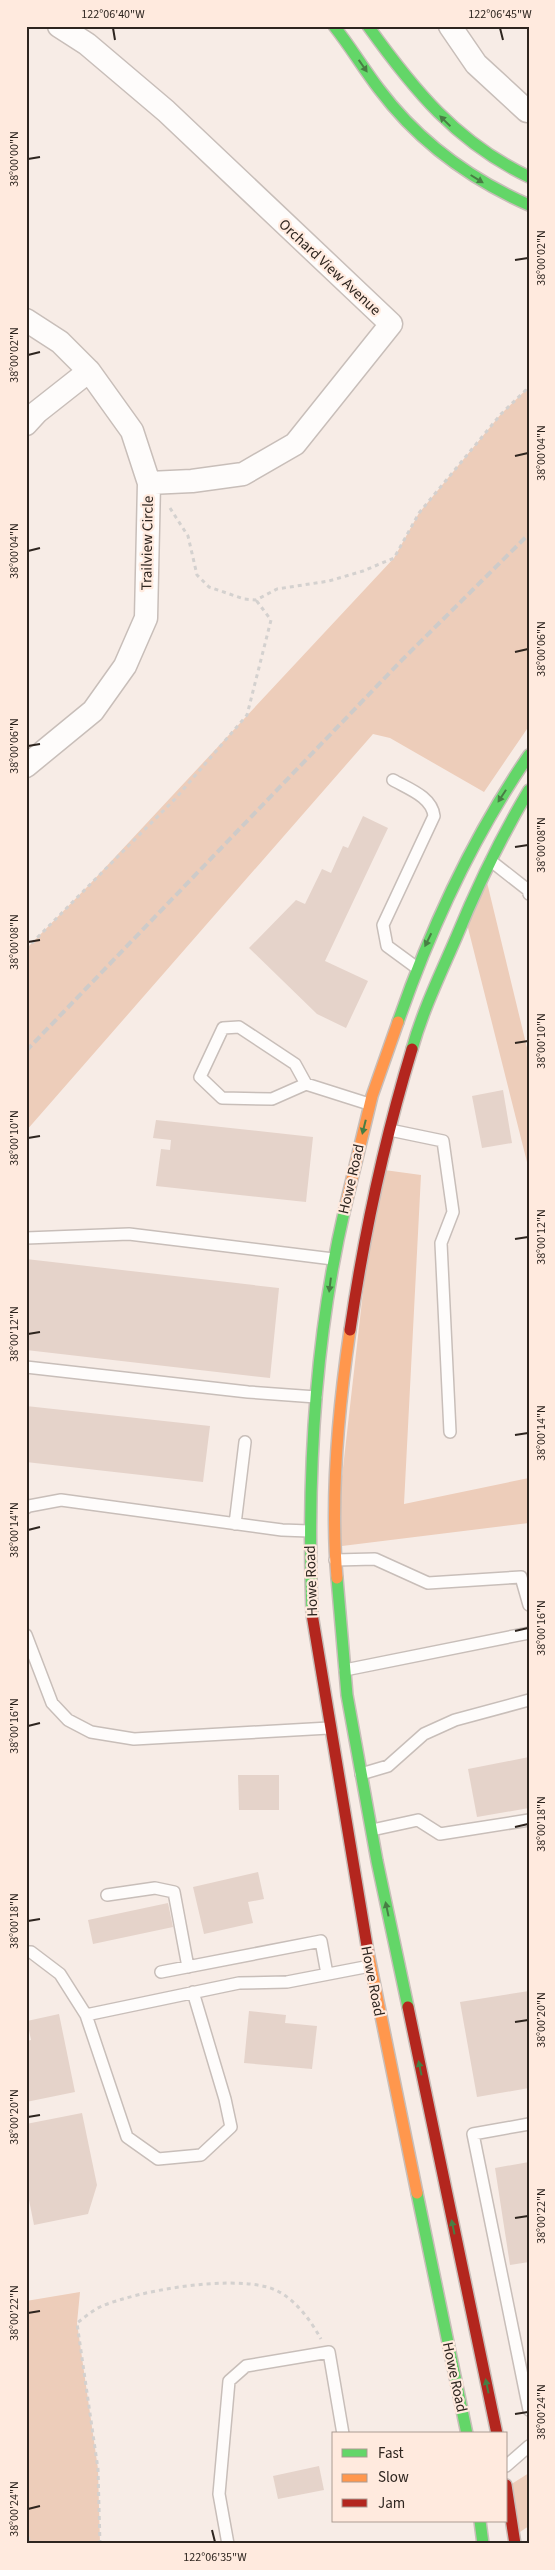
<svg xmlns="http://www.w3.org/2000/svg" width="555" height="2570" font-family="'Source Sans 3',sans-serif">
<rect width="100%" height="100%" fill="#f7ece6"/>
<path fill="#edcdba" d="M529,387V726L484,792L390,738L373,734L26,1131V949L89,885L394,558L419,513L501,414Z
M484,870L529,1056V1170L465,916Z
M377,1169L421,1175L404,1504L529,1478V1523L334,1547Z
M80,2292L77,2323L98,2469L100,2544H26V2443L28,2442L26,2433V2301Z
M529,2473V2526L514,2536L507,2487Z"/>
<path fill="#e5d3ca" d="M363,816L388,828L325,961L368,981L346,1028L317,1014L249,948L296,900L305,904L322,869L331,873L343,846L348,848Z
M503,1090L512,1143L482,1148L472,1096Z
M156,1120L313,1137L306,1202L156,1186L161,1149L170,1150L171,1140L153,1138Z
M26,1259L279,1288L270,1378L26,1350Z
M26,1406L210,1426L203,1482L26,1462Z
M529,1757V1808L477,1817L468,1769Z
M238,1775H279V1810H239Z
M258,1872L264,1899L248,1902L253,1923L204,1934L193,1887Z
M168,1903L173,1927L93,1944L88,1920Z
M529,1991V2088L477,2097L460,2002Z
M249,2011L286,2015L285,2023L317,2026L312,2069L244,2063Z
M59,2014L75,2092L26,2102V2041L31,2040L27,2021Z
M82,2113L97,2185L88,2214L34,2225L26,2185V2124Z
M529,2162V2262L510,2265L495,2168Z
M319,2466L324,2490L278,2499L273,2476Z"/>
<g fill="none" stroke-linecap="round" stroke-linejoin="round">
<defs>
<path id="lane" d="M393,780C409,789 432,797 434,816L383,925L387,946L417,968
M491,861L528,890L529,894
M306,1084L295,1064L239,1027L223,1028L200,1077L222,1098L272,1099L306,1084L369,1104
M390,1130L443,1141L453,1212L441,1243L450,1432
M26,1238L129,1234L333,1259
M26,1367L248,1392L316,1397
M26,1508L29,1506L61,1500L282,1530L309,1531
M235,1524L245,1442
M335,1560L375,1559L428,1583L521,1577L529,1605
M26,1635L52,1703L68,1720L91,1732L134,1739L329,1728
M345,1670L529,1633
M361,1774L388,1766L424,1734L455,1720L529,1700
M372,1830L418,1820L440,1834L529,1820
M107,1895L155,1888L174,1892L188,1967
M26,1952H31L60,1974L86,2015L127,2137L158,2159L201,2155L231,2127L225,2099L193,1992
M161,1972L321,1941L327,1974
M86,2015L239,1983L287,1982L370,1966
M529,2124L473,2134L529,2410
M506,2466L529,2446
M228,2544L219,2494L229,2381L246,2366L329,2352L343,2434"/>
<path id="street" d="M59,26L87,44L166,111L391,324L295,444L243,474L192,481L149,483
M450,26L476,64L527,111
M26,320L60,342L89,371L132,431L149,483L146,618L125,666L93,711L26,766
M26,424L37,412L89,371"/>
<path id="fast" d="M334,26C350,46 363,68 379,89C418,141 470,179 529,205
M368,26C414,90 456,142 529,177
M398,1022C431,927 472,838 529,755
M412,1049C423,1010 440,975 456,938C477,887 501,837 529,790
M337,1578L347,1695L377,1861L408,2007
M312,1614C307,1479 314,1340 345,1208
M417,2193L467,2434
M480,2521L483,2544"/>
<path id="slow" d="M345,1208L372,1096L398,1022
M337,1578C330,1496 338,1411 350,1330
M368,1952L417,2193"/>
<path id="jam" d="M350,1330C364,1234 384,1141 412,1049
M312,1614L368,1952
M408,2007L497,2434
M506,2485L515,2544"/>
</defs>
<use href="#lane" stroke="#c8beb9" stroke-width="14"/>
<use href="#street" stroke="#c8beb9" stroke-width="25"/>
<use href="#fast" stroke="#c8beb9" stroke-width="14"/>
<use href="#slow" stroke="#c8beb9" stroke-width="14"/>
<use href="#jam" stroke="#c8beb9" stroke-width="14"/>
<path stroke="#d4d1cf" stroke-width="3" stroke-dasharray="4 4" stroke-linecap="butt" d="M170,508L188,536L197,575L209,587L244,599L256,600L277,589L329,581L363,571L394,558L419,513L501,414L529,387
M26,949L175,799L247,715L271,620L256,600
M26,2529L30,2544
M100,2544L98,2469L77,2323C85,2317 93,2310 102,2306C142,2290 225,2276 267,2287C291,2293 310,2319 321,2339"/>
<use href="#lane" stroke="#fefcfb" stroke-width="11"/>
<use href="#street" stroke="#fefcfb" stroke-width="22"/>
<use href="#fast" stroke="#63d668" stroke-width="11"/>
<use href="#slow" stroke="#ff974d" stroke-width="11"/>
<use href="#jam" stroke="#b3261e" stroke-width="11"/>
<path stroke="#cecbc9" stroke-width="4" stroke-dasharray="8 4" stroke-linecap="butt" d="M26,1051L401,661L529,534"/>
</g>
<defs><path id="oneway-solid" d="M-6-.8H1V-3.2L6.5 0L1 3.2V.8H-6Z" transform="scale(1.25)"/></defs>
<g fill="#487e44">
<use href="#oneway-solid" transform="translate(363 66) rotate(55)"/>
<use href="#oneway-solid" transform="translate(445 121) rotate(-136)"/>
<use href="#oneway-solid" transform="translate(477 179) rotate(32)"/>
<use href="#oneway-solid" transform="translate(502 796) rotate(123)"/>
<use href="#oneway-solid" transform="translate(428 940) rotate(116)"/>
<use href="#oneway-solid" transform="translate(364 1127) rotate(104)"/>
<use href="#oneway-solid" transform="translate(330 1285) rotate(97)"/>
<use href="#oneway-solid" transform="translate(387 1909) rotate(-102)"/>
<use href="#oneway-solid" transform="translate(420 2068) rotate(-102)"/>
<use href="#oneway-solid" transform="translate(453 2227) rotate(-102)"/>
<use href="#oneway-solid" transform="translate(487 2386) rotate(-102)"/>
</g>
<path fill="none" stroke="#2e251f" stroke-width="2" d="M113,28L115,40M500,28L503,40M28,159L40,157M515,260L528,258M28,355L40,352M515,456L528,453M28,551L40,548M515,652L528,649M28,746L40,744M515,847L528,845M28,942L40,940M515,1043L528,1041M28,1138L40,1136M515,1239L528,1237M28,1334L40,1332M515,1435L528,1433M28,1530L40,1527M515,1631L528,1628M28,1726L40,1723M515,1827L528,1824M28,1921L40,1919M515,2022L528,2020M28,2117L40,2115M515,2218L528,2216M28,2313L40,2311M515,2414L528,2412M28,2509L40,2506M212,2530L215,2542"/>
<g text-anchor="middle" stroke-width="4.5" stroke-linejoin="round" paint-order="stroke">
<g font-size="15" fill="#2e251f" stroke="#ffeade">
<text transform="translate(330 267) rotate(43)" y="5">Orchard View Avenue</text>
<text transform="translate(147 543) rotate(-89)" y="5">Trailview Circle</text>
<text transform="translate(351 1179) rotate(-77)" y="5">Howe Road</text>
<text transform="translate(311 1581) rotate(-92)" y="5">Howe Road</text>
<text transform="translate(373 1981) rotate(79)" y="5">Howe Road</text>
<text transform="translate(455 2377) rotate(78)" y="5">Howe Road</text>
</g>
</g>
<rect width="555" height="2570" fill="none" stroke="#ffeade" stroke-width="55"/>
<rect x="332" y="2432" width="175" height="90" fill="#ffeade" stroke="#ab9b92"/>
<rect x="342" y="2449" width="25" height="8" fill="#63d668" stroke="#ab9b92"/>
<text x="378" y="2458" font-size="15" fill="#2e251f">Fast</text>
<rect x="342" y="2474" width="25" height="8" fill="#ff974d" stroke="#ab9b92"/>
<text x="378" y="2482" font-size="15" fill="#2e251f">Slow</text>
<rect x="342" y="2499" width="25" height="8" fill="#b3261e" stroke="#ab9b92"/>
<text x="378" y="2508" font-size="15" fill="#2e251f">Jam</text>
<rect x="28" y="28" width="500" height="2514" fill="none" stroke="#2e251f" stroke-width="2"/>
<g font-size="12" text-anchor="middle" fill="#2e251f">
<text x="113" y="18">122°06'40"W</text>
<text x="500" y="18">122°06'45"W</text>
<text transform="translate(14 159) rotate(-90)" y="4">38°00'00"N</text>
<text transform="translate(541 258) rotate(-90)" y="4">38°00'02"N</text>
<text transform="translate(14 355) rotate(-90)" y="4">38°00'02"N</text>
<text transform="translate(541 453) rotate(-90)" y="4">38°00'04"N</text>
<text transform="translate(14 551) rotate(-90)" y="4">38°00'04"N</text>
<text transform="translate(541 649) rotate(-90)" y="4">38°00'06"N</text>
<text transform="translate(14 746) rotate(-90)" y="4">38°00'06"N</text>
<text transform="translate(541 845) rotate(-90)" y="4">38°00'08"N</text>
<text transform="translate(14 942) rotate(-90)" y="4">38°00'08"N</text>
<text transform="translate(541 1041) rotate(-90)" y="4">38°00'10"N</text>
<text transform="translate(14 1138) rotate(-90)" y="4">38°00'10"N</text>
<text transform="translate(541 1237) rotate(-90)" y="4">38°00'12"N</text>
<text transform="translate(14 1334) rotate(-90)" y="4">38°00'12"N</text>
<text transform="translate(541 1433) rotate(-90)" y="4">38°00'14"N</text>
<text transform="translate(14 1530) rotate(-90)" y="4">38°00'14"N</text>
<text transform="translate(541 1628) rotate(-90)" y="4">38°00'16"N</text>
<text transform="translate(14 1726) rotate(-90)" y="4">38°00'16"N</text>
<text transform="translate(541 1824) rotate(-90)" y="4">38°00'18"N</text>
<text transform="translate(14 1921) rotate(-90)" y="4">38°00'18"N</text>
<text transform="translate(541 2020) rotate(-90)" y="4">38°00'20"N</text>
<text transform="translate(14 2117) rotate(-90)" y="4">38°00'20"N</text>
<text transform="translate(541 2216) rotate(-90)" y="4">38°00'22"N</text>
<text transform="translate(14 2313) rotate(-90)" y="4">38°00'22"N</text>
<text transform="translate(541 2412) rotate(-90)" y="4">38°00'24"N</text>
<text transform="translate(14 2509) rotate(-90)" y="4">38°00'24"N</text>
<text x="215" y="2561">122°06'35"W</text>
</g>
</svg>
